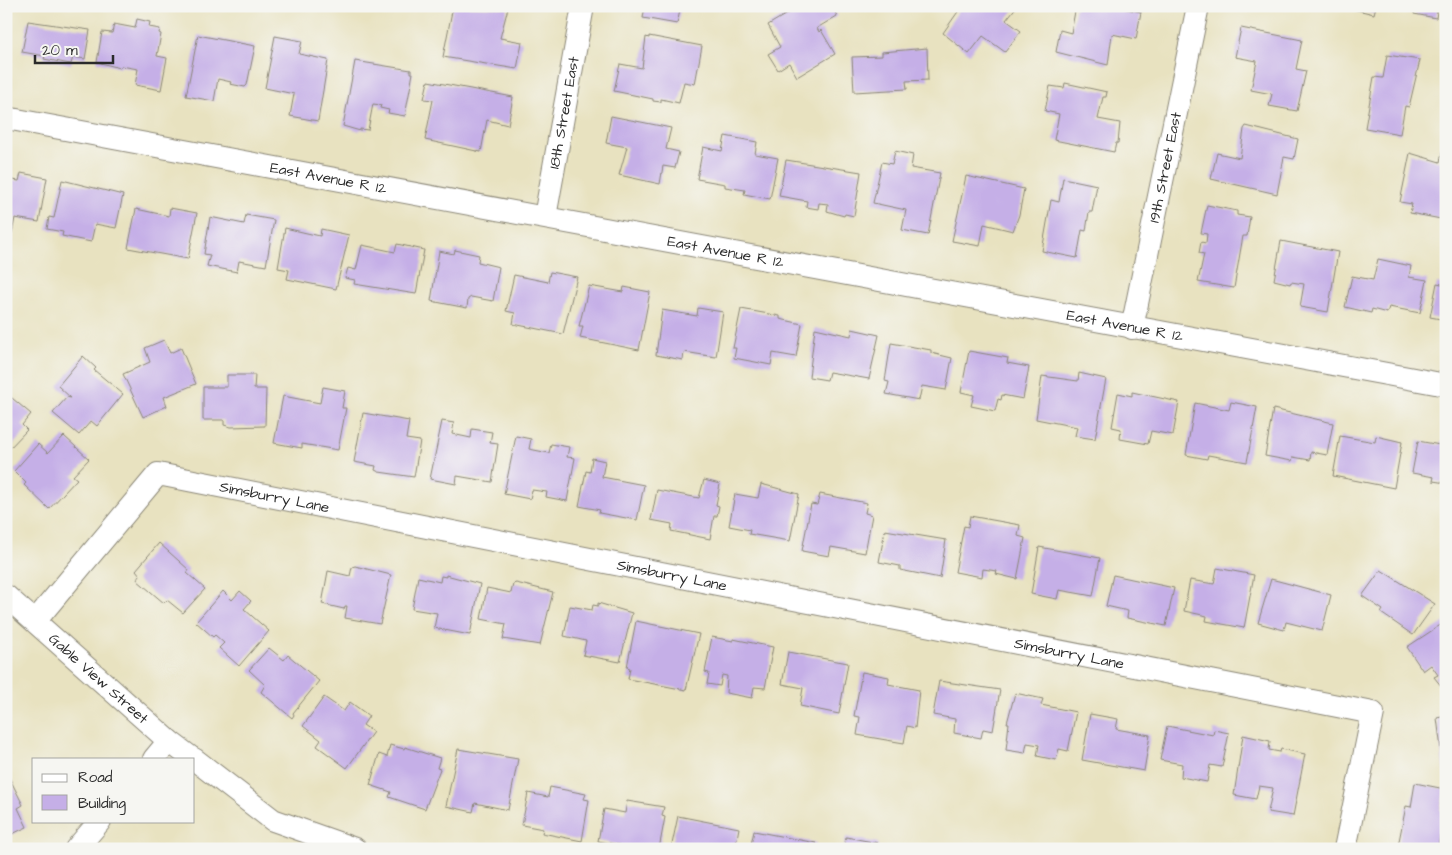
<svg xmlns="http://www.w3.org/2000/svg" width="1452" height="855" font-family="'Architects Daughter',sans-serif">
<rect width="100%" height="100%" fill="#f6f6f2"/>
<filter id="ink" filterUnits="userSpaceOnUse"><feTurbulence type="fractalNoise" baseFrequency=".02" numOctaves="2"/><feDisplacementMap in="SourceGraphic" scale="10" xChannelSelector="R" yChannelSelector="G"/><feConvolveMatrix kernelMatrix="1 2 1 2 8 2 1 2 1" color-interpolation-filters="sRGB"/></filter>
<filter id="wash" filterUnits="userSpaceOnUse"><feTurbulence type="fractalNoise" baseFrequency=".0096" numOctaves="4" result="noise"/><feDisplacementMap in="SourceGraphic" scale="20" xChannelSelector="R" yChannelSelector="G"/><feGaussianBlur stdDeviation="1.12" result="paint"/><feColorMatrix in="noise" values="0 0 0 0 0 0 0 0 0 0 0 0 0 0 0 0 0 1.4 0 .05"/><feComposite in="paint" operator="in"/></filter>
<g filter="url(#wash)">
<rect width="100%" height="100%" fill="#e8e2c0"/>
<g id="blocks">
<path fill="#c5afe7" d="M453,6L508,8L500,38L522,42L517,69L443,57Z
M645,6H681L677,24L643,18Z
M800,6H832L837,16L817,28L819,32L821,30L835,54L797,77L789,63L778,70L768,54L780,47L768,25Z
M962,6H1017L1006,20L1021,31L1005,52L983,36L969,54L943,33Z
M1076,6H1113L1141,12L1136,39L1112,34L1108,65L1056,52L1060,30L1071,33Z
M1340,6H1376L1374,14Z
M1415,6H1438L1436,18L1414,14Z
M137,19L150,22L149,27L160,29L159,33L161,34L157,56L167,58L161,90L135,85L138,69L121,66L120,68L97,62L102,32L112,33L114,24L135,28Z
M28,21L90,30L85,59L73,57L71,64L65,63L44,59L45,56L22,52Z
M1241,28L1302,40L1296,69L1306,71L1297,111L1269,106L1272,94L1251,90L1257,61L1235,57Z
M198,35L255,46L247,85L245,87L230,84L231,82L218,79L214,101L186,96Z
M275,36L302,41L299,54L328,60L318,121L290,116L294,94L265,88Z
M649,36L702,46L695,84L684,82L679,103L661,99V102L653,101V99L614,91L620,64L642,68L646,37L649,38Z
M927,48L928,80L906,81L907,89L854,92L852,57L882,56V52Z
M1387,55L1420,60L1409,107L1405,106L1400,134L1365,128L1374,77L1383,78Z
M355,61L411,70V73H413L405,116L388,113L389,110L380,108L381,105L373,104L368,130L360,129V131L343,126Z
M428,81L513,97L508,125L487,120L481,152L425,140L433,100L424,99Z
M1065,83L1107,92L1106,97H1103L1098,119L1120,123L1118,143H1116L1114,152L1054,140L1059,114L1045,111L1050,86L1064,88Z
M611,116L671,128L666,149L679,152L675,168L663,166L660,184L619,175L627,147L606,143Z
M1246,126L1298,139L1294,159L1284,157L1277,194L1211,179L1217,153L1240,158L1244,129Z
M725,136L757,142L755,154L778,158L770,199L744,194L745,190L725,187V184L697,179L703,147L722,151Z
M1445,139L1446,220L1410,213L1412,204L1400,202L1410,153L1440,162Z
M895,151L913,155L911,168L940,173L928,235L902,230L906,210L873,203L882,162L892,164Z
M786,160L861,172L854,216L845,214L844,216L827,211L828,204L819,203L818,209L806,207L807,201L779,196Z
M21,173L47,178L39,222L15,218L12,233L6,232V179L19,181Z
M966,176L1024,189L1019,215L1013,231L984,224L980,246L952,241Z
M1063,178L1097,185L1092,212H1089L1086,231L1082,230L1077,258L1042,251L1051,200L1059,202Z
M62,180L123,195L116,228L95,224L91,242L62,236L63,232L47,229L49,217L54,218Z
M1207,205L1237,211V215L1250,217L1247,236H1243L1234,288L1198,282L1204,254L1199,253L1201,242L1206,243L1207,234L1201,233Z
M170,208L197,213L188,259L128,248L136,209L169,216Z
M246,215L274,220L266,266L239,261L237,272L207,266L210,255L204,254L210,217L244,224Z
M285,228L320,236L321,229L349,235L336,289L287,279L289,270L278,268Z
M1281,241L1338,252L1328,312L1300,307L1304,284L1291,282L1290,284L1274,280Z
M397,244L424,250L416,294L354,284L355,280L345,278L348,268L356,270L362,245L395,252Z
M455,250L479,255L478,262L499,267L493,301L471,297L468,299L467,308L431,301L439,251L454,254Z
M1378,259L1411,266L1409,277L1427,280L1420,313L1389,307L1387,313L1372,309L1371,313L1345,307L1352,276L1373,280Z
M550,272L577,277L563,334L513,324L515,313L506,311L514,275L548,282Z
M1437,283L1446,285V320L1430,317Z
M589,286L623,292L624,287L650,292L639,350L580,338L583,326H579Z
M698,308L723,312L716,357L684,352L683,360L656,355L662,310L697,316Z
M741,309L780,316V319L802,324L796,357L773,353L771,365L734,358L736,348H733Z
M815,328L851,336L852,329L879,335L869,379L829,372L827,380L809,377Z
M164,340L170,353L181,348L196,384L164,397L167,406L143,417L123,374L150,362L145,348Z
M891,343L931,350V353L952,358L946,390L922,386L919,400L886,394L889,382L885,381Z
M969,351L1008,358L1007,363L1029,367L1023,399L1002,395L1001,400L998,399L995,411L971,406L974,395L961,392Z
M83,356L96,368L94,370L123,394L97,426L91,421L79,435L53,413L67,397L71,398L58,386Z
M1079,373L1106,379L1095,439L1075,436L1077,427L1036,419L1042,376L1078,381Z
M227,375H255L254,389H266L265,426L231,427L224,425V420H203V387H227Z
M323,387L345,391L342,408H346L338,450L302,444V448L274,443L283,396L320,403Z
M1132,392L1179,402L1173,435L1151,431L1148,444L1120,439L1121,429L1112,427L1118,393L1132,396Z
M6,393L31,414L22,425L27,430L6,452Z
M1231,402L1257,407L1247,462L1208,455L1207,459L1186,455L1195,403L1229,410Z
M1273,409L1333,423L1327,455L1311,452L1310,460L1293,457L1292,461L1265,456Z
M363,413L409,421L406,439L420,441L414,477L379,472L375,470L376,466L354,462Z
M442,421L454,423L452,434L471,438L472,429L492,432L490,443L498,444L492,482L457,476L456,484L430,479Z
M64,436L89,459L73,476L77,479L49,509L24,485L26,483L14,471L38,444L48,453Z
M516,436L531,439L529,449L549,453L551,444L569,447L567,457L575,458L567,501L546,497L547,492L532,490L530,499L504,494Z
M1340,436L1375,442L1376,436L1402,442L1394,488L1333,476Z
M1418,441L1440,445L1441,441L1446,442V483L1433,481L1434,477L1412,473Z
M592,458L605,461L602,477L644,485L637,520L599,513L600,510L579,506L586,471L590,472Z
M704,480L720,484L716,505L719,506L717,516H714L710,539L671,531L672,524L651,520L657,490L699,498Z
M761,484L799,494L790,541L749,534L750,530L729,526L735,494L758,498Z
M820,494L867,503L865,513L872,515L865,553L831,547L829,556L802,551L811,504L817,505Z
M970,516L1020,525L1018,536L1025,538L1017,579L996,574L997,571L983,569L982,577L955,572L964,526L968,527Z
M885,530L946,540L940,578L900,570V566L879,562Z
M159,543L189,570L187,573L205,589L183,613L167,600L164,603L137,580L140,575L136,570Z
M1039,547L1100,558L1093,596L1059,590L1057,599L1031,594Z
M355,566L391,575L380,624L345,618L347,606H345L344,609L322,604L328,571L350,576L352,567Z
M1217,568L1254,575L1244,628L1206,621L1207,616L1184,611L1190,580L1214,584Z
M1381,570L1435,604L1413,635L1381,613L1383,610L1362,596Z
M446,575L480,584L470,635L434,628L437,613L412,609L418,577L440,582L441,576L446,577Z
M1113,575L1174,588L1166,626L1127,618L1128,611L1106,606Z
M1271,579L1331,595L1322,631L1286,622L1284,630L1258,623Z
M516,583L553,592L540,645L503,639L506,624L481,619L487,588L511,593L513,584Z
M223,591L232,600L240,591L251,601L244,609L269,631L239,666L219,648L224,643L215,635L213,637L196,622Z
M598,603L632,613L620,662L583,655L586,641L564,636L570,606L592,610L593,605L598,606Z
M636,621L699,634L686,690L628,679L630,668L627,667Z
M1445,622L1446,623V692L1434,677L1438,675L1431,665L1423,671L1407,647Z
M712,637L733,641V639L773,647L765,688L754,687L752,698L726,693L727,676L722,675L720,686L707,684L709,673L705,672Z
M269,648L284,660L288,655L319,681L293,713L294,715L292,718L261,692L265,685L249,670Z
M788,652L848,663L839,714L800,706L803,688L782,684Z
M862,672L889,677L888,684L919,690L915,728L907,726L904,743L857,735L860,717L854,716Z
M939,681L1000,690L993,731L983,729L981,738L954,733L955,719L933,715Z
M1015,693L1043,699L1041,705L1076,712L1068,751L1059,749L1056,760L1037,756L1039,745L1027,743L1025,753L1006,750L1009,723H1007Z
M324,697L344,711L350,702L369,716L363,725L373,732L347,768L317,746L321,740L303,726Z
M1090,714L1118,719L1116,729L1150,735L1144,771L1082,760Z
M1446,716V780H1445L1437,718Z
M1167,726L1213,735L1214,730L1229,733L1222,767L1210,765L1207,782L1181,777L1182,764L1160,760Z
M1243,735L1270,741L1269,750L1280,752L1281,749L1305,754L1293,816L1268,812L1273,788L1259,786L1256,799L1234,795Z
M390,745L404,749L405,747L440,758L437,768L440,769L425,809L389,797L391,792L370,785L379,754L387,757Z
M458,749L518,759L508,810L475,803L473,812L446,806Z
M6,771L23,805L18,808L27,827L6,837Z
M1415,783L1445,789L1440,810L1446,811V836L1440,835L1438,849H1414L1398,846L1406,806L1411,807Z
M550,787L586,794L584,799L589,800L582,841L542,833L543,829L522,825L528,793L548,797Z
M627,801L664,807L662,816L665,817L659,849H619L620,845L598,841L604,809L625,813Z
M678,816L739,828L735,849H671Z
M754,831L816,843L814,849H750Z
M846,837L878,843L877,849H844Z"/>
</g>
</g>
<g filter="url(#ink)">
<use href="#blocks" fill-opacity="0" stroke="#8a8676" stroke-width="1"/>
<g fill="none" stroke-linecap="round" stroke-linejoin="round">
<defs>
<g id="street">
<path id="s1" d="M6,118L1446,385"/>
<path id="s2" d="M545,217L583,6"/>
<path id="s3" d="M1132,328L1198,6"/>
<path id="s4" d="M6,596L169,741L193,759"/>
<path id="s5" d="M36,620L158,474L1373,713L1345,849"/>
<path d="M154,759L169,741"/>
<path d="M194,759L273,820L355,849"/>
<path d="M76,849L100,821"/>
</g>
</defs>
<use href="#street" stroke="#8a8676" stroke-width="24"/>
<use href="#street" stroke="#fff" stroke-width="22"/>
</g>
</g>
<g text-anchor="middle" stroke-width="4" stroke-linejoin="round" paint-order="stroke">
<g font-size="15" fill="#2b2b2b" stroke="#f6f6f2">
<text dy="5" stroke="none"><textPath href="#s2" startOffset="106">18th Street East</textPath></text>
<text dy="5" stroke="none"><textPath href="#s3" startOffset="164">19th Street East</textPath></text>
<text dy="5" stroke="none"><textPath href="#s1" startOffset="328">East Avenue R 12</textPath></text>
<text dy="5" stroke="none"><textPath href="#s1" startOffset="732">East Avenue R 12</textPath></text>
<text dy="5" stroke="none"><textPath href="#s1" startOffset="1138">East Avenue R 12</textPath></text>
<text dy="5" stroke="none"><textPath href="#s5" startOffset="309">Simsburry Lane</textPath></text>
<text dy="5" stroke="none"><textPath href="#s5" startOffset="714">Simsburry Lane</textPath></text>
<text dy="5" stroke="none"><textPath href="#s5" startOffset="1119">Simsburry Lane</textPath></text>
<text dy="5" stroke="none"><textPath href="#s4" startOffset="124">Gable View Street</textPath></text>
</g>
</g>
<rect width="1452" height="855" fill="none" stroke="#f6f6f2" stroke-width="25"/>
<rect x="32" y="758" width="162" height="65" fill="#f6f6f2" stroke="#a5a5a2"/>
<rect x="42" y="774" width="25" height="8" fill="#ffffff" stroke="#a5a5a2"/>
<text x="78" y="782" font-size="15" fill="#2b2b2b">Road</text>
<rect x="42" y="795" width="25" height="15" fill="#c5afe7" stroke="#a5a5a2"/>
<text x="78" y="808" font-size="15" fill="#2b2b2b">Building</text>
<path d="M35 55v8h78v-8" fill="none" stroke="#2b2b2b" stroke-width="2.5"/>
<text x="42" y="55" font-size="15" fill="#2b2b2b" stroke="#f6f6f2" stroke-width="4" paint-order="stroke">20 m</text>
</svg>
